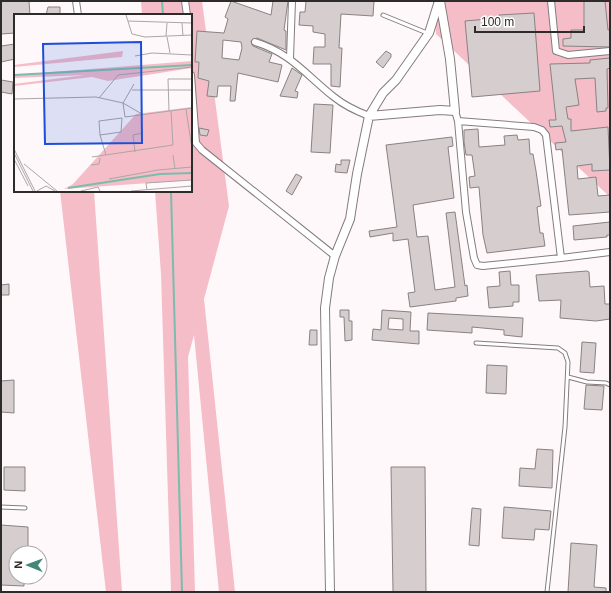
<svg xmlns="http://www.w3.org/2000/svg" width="611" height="593" font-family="Arial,sans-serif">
<rect width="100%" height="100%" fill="#fff8fa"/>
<path fill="#f5bdc8" d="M141,1H202L229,206L204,299L235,592H219L194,335L188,357L195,592H171L161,274L155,191H191V15H142Z
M433,1H610V197L436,34Z
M60,191H94L122,592H106Z"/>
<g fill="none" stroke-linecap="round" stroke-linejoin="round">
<path stroke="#7cbcad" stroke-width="2" d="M162,1L163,15
M171,191L182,592"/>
</g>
<path fill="#d5cdce" stroke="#898283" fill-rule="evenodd" d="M1,1H29L30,15H15V33L1,34Z
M231,1L271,15L273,1H288L284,30L286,31V50L257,38L251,41L253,46L272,54L269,62L282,65L278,82L238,73L235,101H230L231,86H218L217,97L207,96L209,81L198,78L199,62H195L197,31L224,33L228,19L225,17ZM223,40L241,42L242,48L239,60L222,58Z
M306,1H374L373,16L341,14L339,48H342L340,87L331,86V64H313L314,47H325V34L313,32V26L299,25L300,12H305Z
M584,1H605L608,30H610V47L563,46V39L571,38V30H584Z
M48,7H60V15H46Z
M534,13L540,91L472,97L465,21L499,18V15Z
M15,44V59L1,62V46Z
M386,51L391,54V57L383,68L376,62Z
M610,58V68L607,69L608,108H606V111L597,112L595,78L575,79L579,105L566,107L568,119H571V131L608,127L610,170L592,171V164L577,166L578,179L596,177L598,196L610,195V212L569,215L562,149L556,150L555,143L566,142L562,126L550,127L549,120H556L550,64L590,63V60Z
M292,68L302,75L295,91L298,92L297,98L280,96Z
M1,80L13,82L12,94L1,92Z
M314,104L333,105L330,153L311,152Z
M199,128L209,130L207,136L200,135Z
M478,129L479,147L505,145L504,136L517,135L518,140L529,139L530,154H533L536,171L541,206L537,207L540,233H543L545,246L487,253L483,235L479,187L470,188L469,177L475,176L472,155H466L464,142V130Z
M452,137L453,146L448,147L454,198L413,205L417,237L428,236L435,290L455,287L446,213L455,212L465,286L467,285L468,296L456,298V301L410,307L408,293L415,292L408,239L393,241V233L370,237L369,231L397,227L386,145Z
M341,160H350L347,173L335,172L336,164L341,165Z
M296,174L302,177L292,195L286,191Z
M610,222V235H607V237L574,240L573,226Z
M510,271L511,285H519V302H513V306L489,308L487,287L500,286L499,272Z
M587,271L589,272L590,287L604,286L605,304H610V319L596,321L560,318L561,300L539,301L536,275Z
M9,284V295H1V285Z
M340,310H349V321H352V340L345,341L344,317H340Z
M382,310L411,312L410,331H419V344L372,340L373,329L381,330ZM389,318L403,319V330L388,329Z
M428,313L523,318L522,337L504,335V330L472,327V333L427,330Z
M310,330H317V345H309Z
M582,342L596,343L594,373L580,372Z
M487,365L507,366L506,394L486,393Z
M14,380V413L1,412V381Z
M586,385L604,386L602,410L584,409Z
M537,449L553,450L552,488L519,486L520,468L535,469Z
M4,467H25V491L4,490Z
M391,467H425L426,592H393Z
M504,507L551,511L549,530L535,529L534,540L502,538Z
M472,508L481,509L479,546L469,545Z
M1,525L28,527V553H16V577H24V586L1,585Z
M571,543L597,545L594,587L606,588V592H568Z"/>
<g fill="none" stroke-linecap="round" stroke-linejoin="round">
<defs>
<path id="service" d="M383,15L427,33
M476,343L558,348L565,353L568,362L565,427L547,592
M568,377L587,382L606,383L610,385
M1,507L25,508"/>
<path id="minor" d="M76,1L78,15
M185,1L187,15
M551,1L556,51L568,55L610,51
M255,42C291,53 306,75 334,97C345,106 356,111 369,116
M290,58L292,1
M191,75L196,143L202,150L335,256
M455,111L458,121L466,212L474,258L477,265L483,266L561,258
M458,121L534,127L542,130L546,135L561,258L610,252"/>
<path id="tertiary" d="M369,116L383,93L396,80L429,33L439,1
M330,592L325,308L329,278L335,256L350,219L357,174L369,116L440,110L455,111L450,59L440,1"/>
</defs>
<use href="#service" stroke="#847c7e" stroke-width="5"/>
<use href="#minor" stroke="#847c7e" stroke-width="8"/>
<use href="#tertiary" stroke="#847c7e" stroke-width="10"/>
<use href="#service" stroke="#fff" stroke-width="3"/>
<use href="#minor" stroke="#fff" stroke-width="6"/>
<use href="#tertiary" stroke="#fff" stroke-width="8"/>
</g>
<g transform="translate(14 14)">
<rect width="178" height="178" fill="#fff8fa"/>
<path d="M109,37L108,43L0,53V51ZM178,47V54L94,67L78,63L0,72V70L71,61L0,64V61ZM178,93V166L50,175L59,170L122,100Z" fill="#f5bdc8"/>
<path fill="none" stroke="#7cbcad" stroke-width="2" d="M0,61L178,51M54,174L146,160L178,159"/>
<path fill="none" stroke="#aba6a7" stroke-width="1" d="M112,1L118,20L131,23L178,21M114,7L178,9M168,9L169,22M152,22L153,9M153,23L156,39M121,42L138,39L178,41M120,70L109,89L128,100M118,76H178M85,84L104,61L178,53M0,85L82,83L109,89L111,103L178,94M172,95L178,135M155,97L154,65H178M86,121L85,107L108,104M0,135L21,177M121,138L119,121L128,119M0,139L19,177M92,141L86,121L107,118L108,104M159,141L161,155M78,143L159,131L157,97M0,145L14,172M10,150L43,177M77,151L85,150L86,144M95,165L144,156L178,153M133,176L132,169L178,166M23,177L32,172L41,177M67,177L84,173L86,177M117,177L178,172"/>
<path fill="#1d4ed8" fill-opacity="0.15" stroke="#1d4ed8" stroke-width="2" d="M127,28L128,129L31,130L29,30Z"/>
<rect width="178" height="178" fill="none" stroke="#2e2b2b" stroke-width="2"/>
</g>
<rect width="611" height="593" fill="none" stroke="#2e2b2b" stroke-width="4"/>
<g transform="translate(28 565) rotate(271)"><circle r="19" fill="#ffffff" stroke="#abaaaa"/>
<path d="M0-3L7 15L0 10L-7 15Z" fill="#448678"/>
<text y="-6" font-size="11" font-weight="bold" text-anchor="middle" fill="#2e2b2b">N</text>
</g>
<path d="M475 26v6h109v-6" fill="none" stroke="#2e2b2b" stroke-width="2"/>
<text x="481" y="26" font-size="12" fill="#2e2b2b" stroke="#ffffff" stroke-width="3" paint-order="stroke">100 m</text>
</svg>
